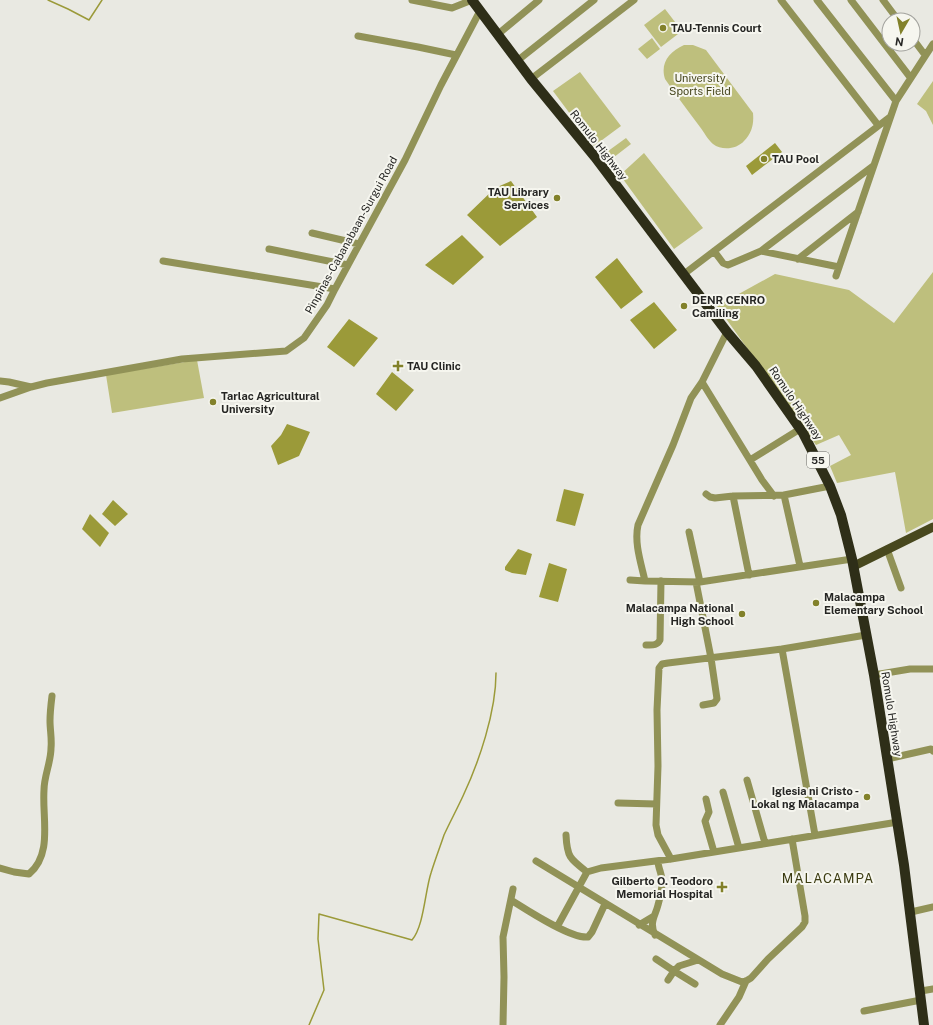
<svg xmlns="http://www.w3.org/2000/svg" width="933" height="1025" font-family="'Public Sans',sans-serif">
<rect width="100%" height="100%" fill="#e9e9e2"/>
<path fill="#bebf7d" d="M665,9L682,31L661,47L644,25Z
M652,38L660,49L647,59L638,49Z
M684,45H693L706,50L753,113C754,124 752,133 744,141C737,149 722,151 713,144C708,140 704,132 700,127C688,111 676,95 665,79C660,63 669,52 684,45Z
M580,72L621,126L594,146L553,91Z
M933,81V125L926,111L917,104Z
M626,138L631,144L609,161L604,154Z
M644,153L703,228L674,249L620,175Z
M933,272V519L906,533L895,472L837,483L830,466L851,455L839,435L816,445L717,306L775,274L849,290L894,323Z
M197,360L204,398L112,413L106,375Z"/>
<path fill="#9b9a39" d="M775,143L782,152L752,175L746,166Z
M511,181L537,217L500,246L467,215L495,188Z
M462,235L484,257L453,285L425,265Z
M617,258L643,292L621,309L595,277Z
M654,302L677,330L654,349L630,320Z
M349,319L378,338L354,367L327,347Z
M392,372L414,390L396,411L376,394Z
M287,424L310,432L299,456L278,465L271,446L281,435Z
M564,489L584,494L575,526L556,521Z
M113,500L128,514L115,526L102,514Z
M90,514L109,533L100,547L82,529Z
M518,549L532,554L526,575L512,573L505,570V567Z
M549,563L567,569L558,602L539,597Z"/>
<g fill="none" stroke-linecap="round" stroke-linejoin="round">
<path stroke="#9b9a39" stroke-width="1.5" d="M48,0L68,9L89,20L102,0
M309,1025L324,990L318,939L319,914L405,938L412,940C424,926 425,891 431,873C435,860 440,847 444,835C450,822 457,809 463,796C479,762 496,712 496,673"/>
<path stroke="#919257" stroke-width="7" d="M412,0L452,8L472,0
M781,0L878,125
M817,0L896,101
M851,0L910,77
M883,0L898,20
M497,35L539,0
M358,36L418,47L456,55
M913,39L925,55
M517,61L594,0
M531,79L634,0
M312,233L359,244
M269,249L348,265
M714,251L723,263L728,265L761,251L873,166
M761,251L839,267
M798,259L858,212
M163,261L335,289
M684,274L890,117
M836,276L896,101L933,44
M727,332L702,382L691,398L673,445L638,525C634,543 641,563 645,581L700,582L852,559
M0,381L9,382L31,387
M702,382L762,480L774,496
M0,398L31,387L47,383L182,359L286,351L304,338L327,305L335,289L405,160L441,85L480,11
M750,460L800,429
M706,494L710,497L715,498L733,496L784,495L830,486
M784,495L800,566
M733,496L749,575
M689,532L700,582
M887,549L901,588
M630,580L645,581
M696,582L711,658L717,699L714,703L703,705
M646,645C652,645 657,646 660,640L661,581
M782,649L815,835
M874,675L910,669H933
M887,759L931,749L933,751
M747,780L765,843
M723,792L739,848
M706,799L709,812L705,821L714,852
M618,803L656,804
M566,835C567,857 570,859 587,872L601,868L671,859L898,822
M671,859L658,835L656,825L658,766L657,710L659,668L662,664L668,663L782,649L866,635
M536,861L722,974L742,982L746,981L751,978L768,959L802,927L805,922V916L792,839
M0,868L14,872L29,874C53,854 42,818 44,790C44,776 51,762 51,748C52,739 50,730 50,721C50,713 51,704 52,696
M511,900C527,910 571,939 588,937L592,932L605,904
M911,912L933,907
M639,925L654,916
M557,927L587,872
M655,935C649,922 655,917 658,905C660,898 662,890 662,883C663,875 658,869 658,861
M656,959L674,971L668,980
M695,984L674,971L679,966L698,960
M921,991L933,989
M864,1011L921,1000
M503,1025L504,977L503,937L513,889
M720,1025L739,997L746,981"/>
<path stroke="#48481e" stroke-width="9" d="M854,566L933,527"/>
<path stroke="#2e2e18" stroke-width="10" d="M472,0L531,79L595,157L727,332L756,366L803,433L830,486L841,515L852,559L874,675L904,865L924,1025"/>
</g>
<g fill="#82812a" stroke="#f6f6ef" stroke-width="1.5">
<circle cx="663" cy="28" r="4"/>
<circle cx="764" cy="159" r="4"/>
<circle cx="557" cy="198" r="4"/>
<circle cx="684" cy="306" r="4"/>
<path d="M396 360h4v4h4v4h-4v4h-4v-4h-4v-4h4z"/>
<circle cx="213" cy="402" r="4"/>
<circle cx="816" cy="603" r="4"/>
<circle cx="742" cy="614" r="4"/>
<circle cx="867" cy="797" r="4"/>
<path d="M720 881h4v4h4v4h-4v4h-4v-4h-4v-4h4z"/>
</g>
<g text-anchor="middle" stroke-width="4" stroke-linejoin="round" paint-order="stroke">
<rect fill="#f6f6ef" stroke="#646461" stroke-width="1" x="807" y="452" width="22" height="16" rx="3"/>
<g font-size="10" font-weight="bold" fill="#262624">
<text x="818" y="464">55</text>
</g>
<g font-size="11" font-weight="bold" fill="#262624" stroke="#f6f6ef" text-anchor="start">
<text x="671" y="32">TAU-Tennis Court</text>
<text x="772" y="163">TAU Pool</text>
<text x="549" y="196" text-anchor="end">TAU Library<tspan x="549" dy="13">Services</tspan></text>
<text x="692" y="304">DENR CENRO<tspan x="692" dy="13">Camiling</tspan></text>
<text x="407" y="370">TAU Clinic</text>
<text x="221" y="400">Tarlac Agricultural<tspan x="221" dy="13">University</tspan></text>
<text x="824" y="601">Malacampa<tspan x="824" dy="13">Elementary School</tspan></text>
<text x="734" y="612" text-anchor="end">Malacampa National<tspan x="734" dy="13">High School</tspan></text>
<text x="859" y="795" text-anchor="end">Iglesia ni Cristo -<tspan x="859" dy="13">Lokal ng Malacampa</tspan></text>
<text x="713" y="885" text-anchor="end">Gilberto O. Teodoro<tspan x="713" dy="13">Memorial Hospital</tspan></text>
</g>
<g font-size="11" fill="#46461e" stroke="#f6f6ef">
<text x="700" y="82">University<tspan x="700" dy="13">Sports Field</tspan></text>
</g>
<g font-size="11" fill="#262624" stroke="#f6f6ef">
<text transform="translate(599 145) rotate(52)" y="4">Romulo Highway</text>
<text transform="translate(351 235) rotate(-61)" y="4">Pinpinas-Cabanabaan-Surgui Road</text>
<text transform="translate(796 403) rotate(56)" y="4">Romulo Highway</text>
<text transform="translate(892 714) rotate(81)" y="4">Romulo Highway</text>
</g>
<g font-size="13" letter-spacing="1" fill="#3c3c12" stroke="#f6f6ef">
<text x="828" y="883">MALACAMPA</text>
</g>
</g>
<g transform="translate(901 32) rotate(189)"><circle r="19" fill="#f6f6ef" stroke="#a3a39e"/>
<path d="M0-3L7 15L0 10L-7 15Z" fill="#82812a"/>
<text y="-6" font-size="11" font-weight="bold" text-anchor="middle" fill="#262624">N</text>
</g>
</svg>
